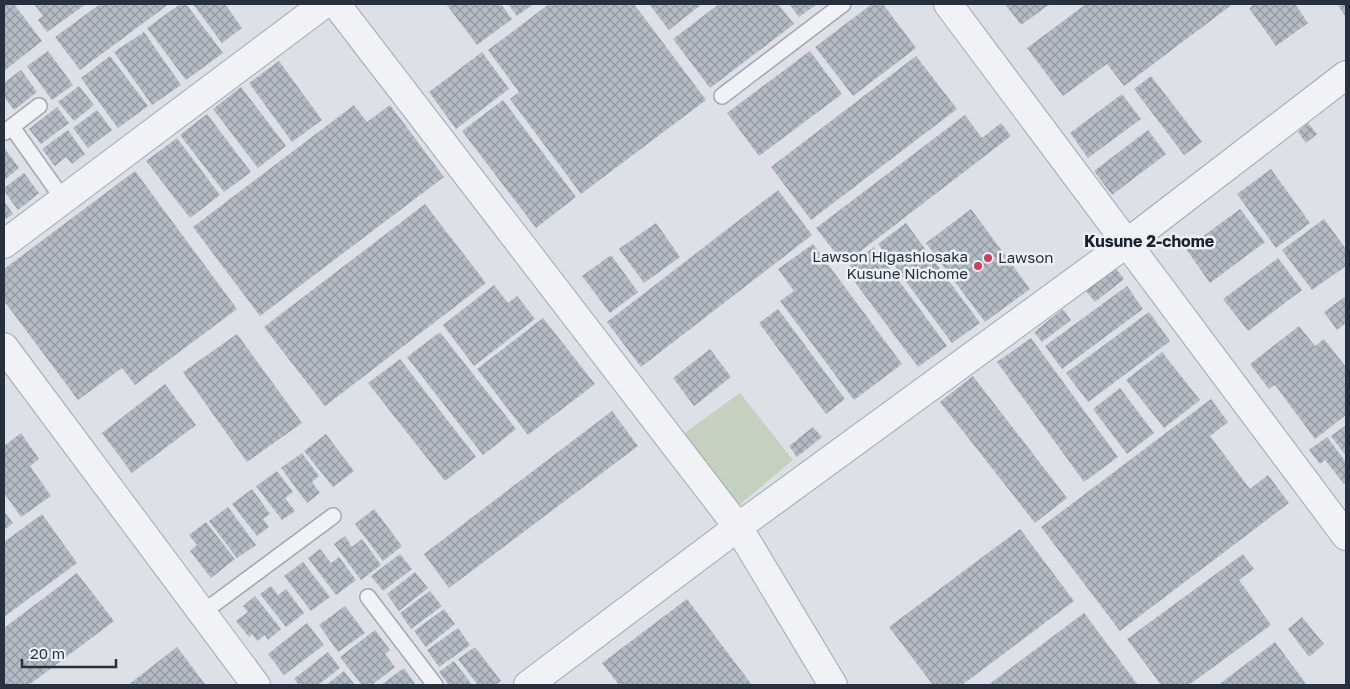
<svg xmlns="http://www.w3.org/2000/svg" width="1350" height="689" font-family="'Golos Text',sans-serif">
<defs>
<pattern id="building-cross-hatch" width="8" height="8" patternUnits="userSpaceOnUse" patternTransform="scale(1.25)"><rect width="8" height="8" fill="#b4bbc4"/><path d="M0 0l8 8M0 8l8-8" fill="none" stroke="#9298a1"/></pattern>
</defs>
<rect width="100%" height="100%" fill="#dde1e7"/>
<path fill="#c3d1be" d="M740,393L793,460L739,505L683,434Z"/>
<path fill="url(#building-cross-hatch)" d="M4,4H14L42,41L4,71Z
M34,4H86L47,32L38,20L43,16Z
M100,4H169L80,70L55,37Z
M180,4H186L223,53L186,80L147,28Z
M193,4H225L242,28L222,43Z
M446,4H501L512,19L477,45Z
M508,4H534L517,16Z
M549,4H634L706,100L581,194L510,99L519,92L488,50Z
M649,4H702L669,30Z
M719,4H778L794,24L710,88L673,39Z
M789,4H817L799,17Z
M872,4H883L916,48L853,96L815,47Z
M1005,4H1050L1021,25Z
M1086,4H1233L1124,86L1107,64L1063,96L1027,48Z
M1254,4H1295L1308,23L1276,46L1249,8Z
M1337,4H1346V17Z
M144,32L181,85L152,105L114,52Z
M48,51L73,85L52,100L27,66Z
M810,51L842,94L759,156L727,113Z
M482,52L509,89L456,129L429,92Z
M110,56L148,106L118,128L81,78Z
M916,56L957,109L811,220L771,167Z
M279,61L322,120L292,142L249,83Z
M21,70L37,92L14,110L4,97V83Z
M1151,76L1202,142L1184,155L1134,89Z
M79,86L94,105L74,121L58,102Z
M241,87L286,146L258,168L213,109Z
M1122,94L1141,119L1088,158L1070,133Z
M503,100L576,197L536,228L462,131Z
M354,105L367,122L390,105L444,177L260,316L193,227Z
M57,107L69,123L41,144L29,129Z
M97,110L112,130L88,148L73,128Z
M207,114L251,172L224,192L180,135Z
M965,115L982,138L1001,123L1011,136L844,264L816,228Z
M1308,123L1317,134L1306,143L1298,132Z
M68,130L85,154L72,164L66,157L55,166L42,149Z
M1148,130L1166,154L1112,195L1094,171Z
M177,138L220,195L190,218L146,161Z
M5,149L19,168L4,180V150Z
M1271,169L1310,223L1276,248L1237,194Z
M135,171L237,309L135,385L122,368L78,400L4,301V269Z
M24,173L39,193L18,210L4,191V188Z
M778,190L812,235L641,367L607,322Z
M4,201L13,214L4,220Z
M425,204L486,283L325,406L264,327Z
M971,209L1030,289L985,322L926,243Z
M1240,209L1265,242L1210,283L1186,249Z
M1324,219L1346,249V266L1312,290L1282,250Z
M656,223L680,257L644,283L619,249Z
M906,223L980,323L952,343L878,244Z
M813,244L902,364L854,400L780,301L794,291L778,269Z
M874,247L947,346L918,367L845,269Z
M611,255L638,292L610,313L582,276Z
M1278,258L1302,290L1248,331L1223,299Z
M1115,267L1124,279L1095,302L1086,291Z
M494,285L508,303L517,296L535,319L474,366L443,325Z
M1127,286L1143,309L1062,369L1045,346Z
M1346,296V323L1337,330L1324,312Z
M778,309L845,399L826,414L759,323Z
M1063,309L1071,320L1042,342L1034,332Z
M1149,312L1170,341L1088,402L1066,373Z
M543,318L595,384L528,435L477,369Z
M1299,326L1315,346L1324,339L1346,367V415L1315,439L1275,385L1269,389L1250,364Z
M440,332L516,429L483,455L407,357Z
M237,334L302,423L247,462L183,372Z
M1031,338L1118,457L1084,482L997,362Z
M710,349L731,377L694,406L673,378Z
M1162,352L1200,400L1164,428L1126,380Z
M400,359L476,457L445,481L368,383Z
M973,376L1067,498L1035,523L940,402Z
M165,384L196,425L132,473L102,433Z
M1120,388L1154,433L1127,454L1093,409Z
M1211,399L1228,422L1210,436L1250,489L1268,475L1289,503L1120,631L1041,527Z
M612,411L638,446L449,588L424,554Z
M1346,425V456L1331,436Z
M813,427L822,437L797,457L789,446Z
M21,433L39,459L30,466L51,496L21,517L4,493V446Z
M326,434L354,471L333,487L304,451Z
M1327,437L1346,462V482L1344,484L1325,460L1320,464L1309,450Z
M302,453L319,476L312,482L320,493L307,503L281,468Z
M277,471L293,492L285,498L295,511L282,520L256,486Z
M252,489L270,514L263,519L269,527L257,536L232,504Z
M228,507L256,545L237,558L209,521Z
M374,509L402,546L383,561L355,524Z
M4,511L13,523L4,530Z
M42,514L77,563L4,617V542Z
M206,522L235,559L211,578L190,551L197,545L189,535Z
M1020,529L1074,601L962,685H933L889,627Z
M345,536L352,547L362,539L381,565L361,580L334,544Z
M320,549L331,563L339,557L356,580L336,595L308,558Z
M400,554L412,569L383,591L371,576Z
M1243,554L1254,569L1239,580L1271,625L1189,685H1161L1127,639Z
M303,562L330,597L311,611L284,576Z
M415,572L428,588L399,611L387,594Z
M77,573L114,621L29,685H4V628Z
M271,586L278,595L286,589L304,613L286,627L260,594Z
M430,591L442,606L411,629L400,613Z
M255,596L281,629L268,640L265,635L257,641L252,634L249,637L236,621L248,612L243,606Z
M687,599L752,685H619L602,663Z
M345,606L365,633L338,652L319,625Z
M444,609L455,624L426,647L414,631Z
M1084,613L1138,685H988Z
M1302,617L1324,644L1309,657L1288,629Z
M307,623L324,645L284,675L268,654Z
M458,628L470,645L439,667L427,650Z
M375,630L390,650L385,654L395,667L372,685H362L340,657Z
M1275,642L1307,685H1218Z
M177,647L205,684L204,685H128Z
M475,647L501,681L495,685H478L458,659Z
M328,652L340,668L318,685H299L294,679Z
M454,661L472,685H449L439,672Z
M404,668L416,685H381Z
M344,671L355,685H326Z"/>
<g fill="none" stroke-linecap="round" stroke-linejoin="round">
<defs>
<path id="lane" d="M722,96L843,4
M12,127L63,199
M5,132L39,106
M368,597L435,685
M202,613L333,516"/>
<path id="street" d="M336,4L738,527L833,685
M948,4L1346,536
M4,244L324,4
M4,347L256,685
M528,685L738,527L1127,243L1346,75"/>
</defs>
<use href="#lane" stroke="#a2a8b1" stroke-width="18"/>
<use href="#street" stroke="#a2a8b1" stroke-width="30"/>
<use href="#lane" stroke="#f0f2f5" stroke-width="15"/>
<use href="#street" stroke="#f0f2f5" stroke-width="28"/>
</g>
<g fill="#cf3f5a" stroke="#ecf0f5" stroke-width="2">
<circle cx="988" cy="258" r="5"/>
<circle cx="978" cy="266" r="5"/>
</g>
<g text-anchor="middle" stroke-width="5" stroke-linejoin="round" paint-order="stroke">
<g font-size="15" fill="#26303e" stroke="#ecf0f5" text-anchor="end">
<text x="968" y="262">Lawson Higashiosaka<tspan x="968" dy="17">Kusune Nichome</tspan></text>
<text x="998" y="263" text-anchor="start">Lawson</text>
</g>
<g font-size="16" font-weight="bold" fill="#19212e" stroke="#ecf0f5">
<text x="1149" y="247">Kusune 2-chome</text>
</g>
</g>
<rect width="1350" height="689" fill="none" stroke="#26303e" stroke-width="10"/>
<path d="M22 659v8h94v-8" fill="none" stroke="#26303e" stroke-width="2.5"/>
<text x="30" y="659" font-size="15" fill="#26303e" stroke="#ecf0f5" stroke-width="4" paint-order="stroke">20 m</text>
</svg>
